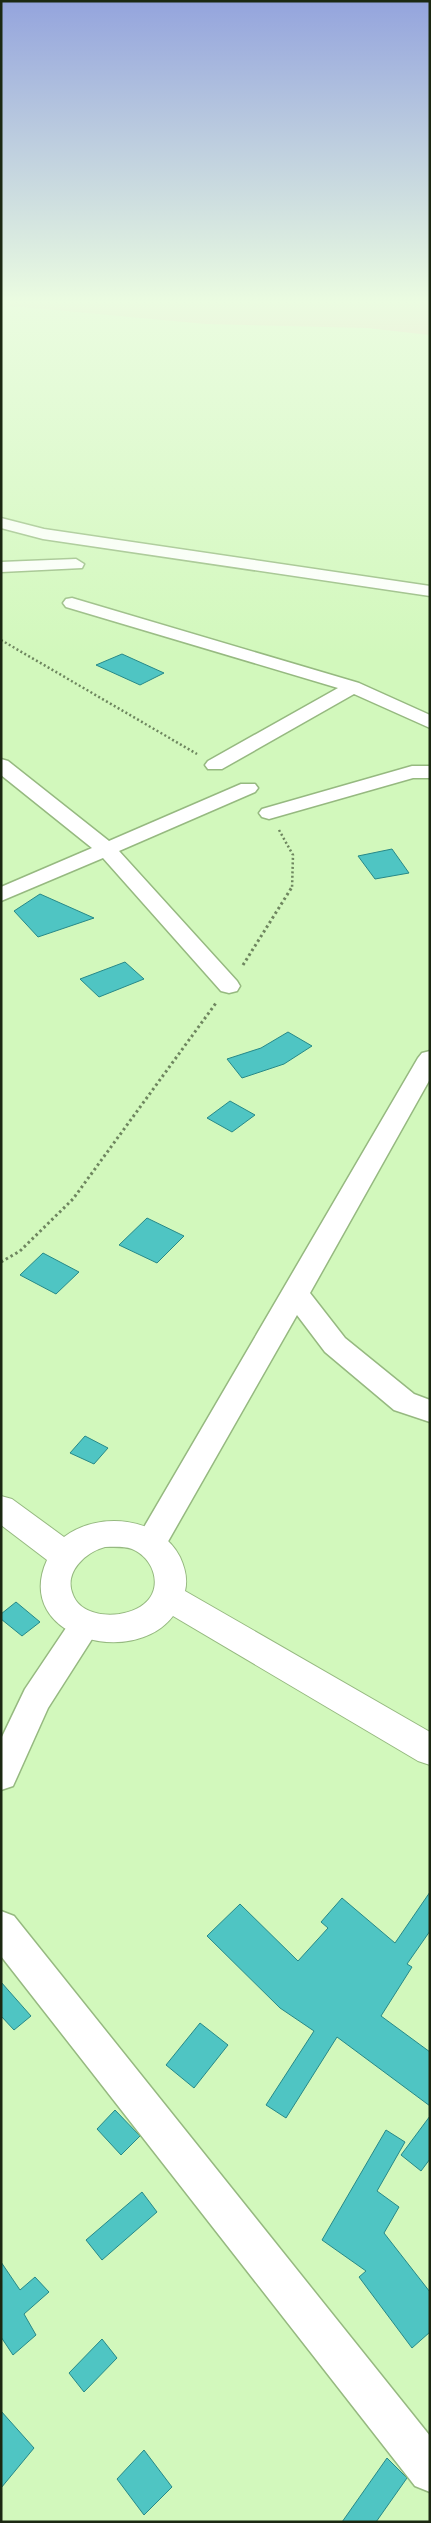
<svg xmlns="http://www.w3.org/2000/svg" width="431" height="2523" font-family="Arial,sans-serif">
<rect width="100%" height="100%" fill="#d2f8bc"/>
<path fill="#f6bbbf" d="M1,303H430V335L367,328L206,324L1,305Z"/>
<path fill="#4fc5c3" stroke="#278988" d="M122,654L164,673L140,685L96,665Z
M392,849L409,873L375,879L358,856Z
M40,894L94,918L38,937L14,911Z
M125,962L144,979L99,997L80,979Z
M288,1032L312,1046L284,1064L242,1078L227,1059L261,1048Z
M230,1101L255,1115L232,1132L207,1118Z
M147,1218L184,1236L157,1263L119,1245Z
M43,1253L79,1272L56,1294L20,1275Z
M85,1436L108,1448L94,1464L70,1453Z
M16,1602L40,1622L22,1636L1,1619V1614Z
M430,1892V1931L407,1964L412,1967L381,2016L430,2052V2106L337,2037L286,2118L266,2105L314,2031L280,2008L207,1936L240,1904L298,1961L328,1928L321,1922L342,1898L395,1943Z
M1,1982L31,2016L14,2030L1,2016Z
M200,2023L228,2045L194,2088L166,2065Z
M115,2110L140,2136L121,2155L97,2129Z
M430,2116V2159L421,2171L401,2155Z
M386,2130L405,2142L377,2191L399,2207L384,2233L430,2292V2332L412,2348L359,2277L366,2271L322,2240Z
M142,2192L157,2212L102,2260L86,2240Z
M1,2262L20,2290L35,2277L49,2292L24,2314L36,2335L13,2355L1,2337Z
M102,2339L117,2358L84,2392L69,2373Z
M1,2411L34,2448L1,2488Z
M144,2450L172,2487L144,2515L117,2479Z
M387,2458L407,2478L376,2522H342Z"/>
<g fill="none" stroke-linecap="round" stroke-linejoin="round">
<defs>
<path id="street" d="M1,518L44,529L430,586V596L43,539L1,528Z
M76,559L84,564L82,568L1,572V562Z
M72,598L359,683L430,715V728L354,694L222,769H208L205,765L208,761L338,688L66,607L63,603L66,599Z
M1,759L8,761L109,841L241,784H255L258,788L255,792L119,851L237,981L240,986L237,991L229,993L221,991L103,858L1,901V887L92,848L1,775Z
M412,766H430V778H413L269,819L262,817L259,813L262,809Z
M430,1051V1079L310,1293L345,1338L414,1394L430,1400V1422L394,1410L325,1352L297,1315L162,1552L151,1555L140,1552L136,1543L140,1534L418,1058L422,1053Z
M85,1612L96,1616L101,1625L48,1708L13,1786L1,1790V1739L25,1689L74,1616Z
M1,1911L14,1916L430,2436V2492L415,2486L1,1956Z"/>
<path id="secondary" d="M1,1496L12,1499L64,1537C98,1511 159,1516 180,1557C185,1568 188,1579 185,1591L430,1732V1765L418,1761L173,1616C133,1669 12,1637 47,1560L1,1525ZM105,1547C113,1547 124,1546 132,1549C154,1558 164,1588 144,1604C126,1619 83,1620 73,1595C63,1572 86,1552 105,1547Z"/>
</defs>
<use href="#street" stroke="#96b980" stroke-width="3"/>
<use href="#secondary" stroke="#96b980" stroke-width="2"/>
<path stroke="#6e865f" stroke-width="2.5" stroke-dasharray="2 2.5" stroke-linecap="butt" d="M1,640L197,754
M279,830L293,855L292,889"/>
<path stroke="#6e865f" stroke-width="3" stroke-dasharray="2.5 3" stroke-linecap="butt" d="M243,965L292,887
M1,1262L20,1251L73,1199L216,1003"/>
<use href="#street" fill="#fff" fill-rule="evenodd"/>
<use href="#secondary" fill="#fff" fill-rule="evenodd"/>
</g>
<linearGradient id="sky" x2="0" y2="1"><stop stop-color="#94a4dd"/><stop offset="0.46" stop-color="#ebfce1"/><stop offset="1" stop-color="#ebfce1" stop-opacity="0"/></linearGradient>
<rect width="431" height="656" fill="url(#sky)"/>
<rect width="431" height="2523" fill="none" stroke="#1b2812" stroke-width="5"/>
</svg>
